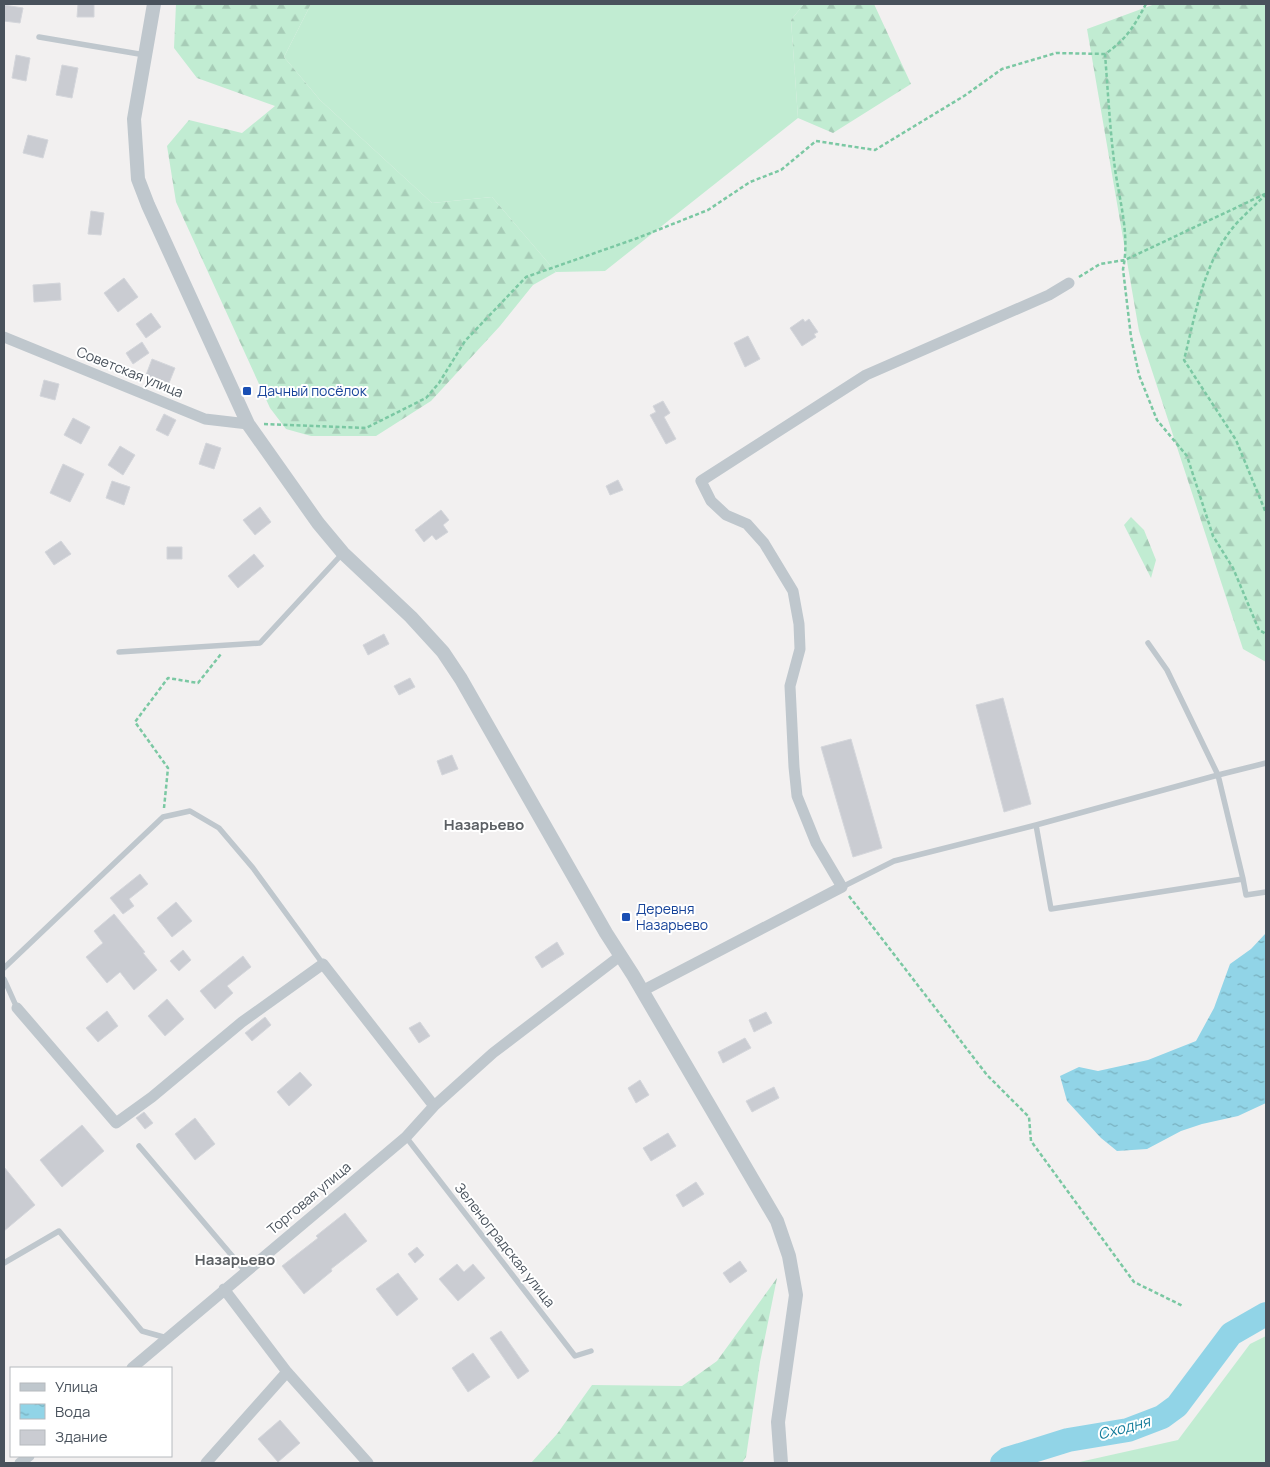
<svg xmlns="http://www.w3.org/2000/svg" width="1270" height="1467" font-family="Manrope,sans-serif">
<defs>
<pattern id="forest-firs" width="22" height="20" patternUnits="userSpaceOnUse" patternTransform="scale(1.25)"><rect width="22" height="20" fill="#c1ecd2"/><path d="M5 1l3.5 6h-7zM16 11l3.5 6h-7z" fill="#a7ccb7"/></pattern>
<pattern id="water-ripples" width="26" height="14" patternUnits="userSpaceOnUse" patternTransform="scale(1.25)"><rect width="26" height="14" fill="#91d4e7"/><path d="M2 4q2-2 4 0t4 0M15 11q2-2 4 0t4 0" fill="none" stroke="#78afbe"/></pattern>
</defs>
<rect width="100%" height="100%" fill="#f2f0f0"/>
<path fill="#c1ecd2" d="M311,4H804L791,20L798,118L605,271L556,272L492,197L432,203L320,100L284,57Z
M1266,1336V1463H1075L1178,1440L1250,1344Z"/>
<path fill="url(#forest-firs)" d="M176,4H311L284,57L320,100L432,203L492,197L556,272L533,285L500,326L431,401L376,436H311L286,429L270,408L176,202L167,146L189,120L242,133L275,106L197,78L174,48Z
M804,4H874L911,84L833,133L798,118L791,20Z
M1155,4H1266V662L1243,649L1139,331L1087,29Z
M1131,517L1144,530L1156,560L1151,578L1124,525Z
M777,1278L760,1362L746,1457L742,1463H531L557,1434L592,1385L682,1386L717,1361Z"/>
<path fill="url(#water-ripples)" d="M1266,933V1103L1238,1116L1202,1124L1181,1131L1147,1149L1117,1151L1101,1138L1067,1101L1060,1076L1079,1067L1098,1071L1148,1060L1196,1041L1214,1008L1230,964L1251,949Z"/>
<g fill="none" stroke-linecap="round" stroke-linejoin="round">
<path stroke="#91d4e7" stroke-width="24" d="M1002,1463L1007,1459L1068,1440L1128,1430L1162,1417L1177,1406L1231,1334L1266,1314"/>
</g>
<path fill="#caccd2" stroke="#d4d6db" d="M78,4H94V17H77Z
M4,5L23,8L20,23L4,21Z
M16,55L30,58L26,81L12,78Z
M62,65L78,68L72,98L56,95Z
M28,135L48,140L43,158L23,153Z
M91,211L104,213L101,235L88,234Z
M124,278L138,297L118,312L104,293Z
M60,283L61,300L34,302L33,285Z
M151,313L161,327L146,338L136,324Z
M803,319L805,322L809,319L818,332L814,334L816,337L802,346L790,328Z
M748,336L760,359L745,367L734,343Z
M142,342L149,353L133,364L126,353Z
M152,359L175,368L169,383L146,375Z
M44,380L59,384L55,400L40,396Z
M663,401L670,413L664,417L676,439L666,444L650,415L656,412L653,406Z
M164,414L176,420L168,436L156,430Z
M73,418L90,427L81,444L64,435Z
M206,443L221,448L214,469L199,464Z
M120,446L135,455L123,475L108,465Z
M63,464L84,474L70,502L50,493Z
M618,480L623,490L610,495L606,486Z
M112,481L130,487L124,505L106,498Z
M260,507L271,522L255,535L243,520Z
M441,510L449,520L443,525L448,532L436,540L432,535L424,542L415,530Z
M61,541L71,554L54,565L45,552Z
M167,547H182V559H167Z
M254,554L264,566L238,588L228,576Z
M384,634L389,644L368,655L363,645Z
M410,678L415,687L399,695L394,686Z
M1003,698L1031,804L1004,812L976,705Z
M851,739L882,848L853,857L821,747Z
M452,755L458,769L442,775L437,761Z
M140,874L148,884L129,899L134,906L123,914L110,898Z
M176,902L192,921L172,937L157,918Z
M114,914L145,952L143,953L157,970L134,990L120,972L107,983L86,957L103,943L94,931Z
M557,942L564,954L542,968L535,957Z
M183,950L191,960L179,971L170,961Z
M243,956L251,967L227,986L233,993L215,1009L200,991Z
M167,999L184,1019L165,1036L148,1016Z
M107,1011L118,1026L98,1042L86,1028Z
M766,1012L772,1023L754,1032L749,1020Z
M265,1017L271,1025L252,1041L245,1033Z
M420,1022L430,1036L419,1043L409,1028Z
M745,1038L751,1048L723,1063L718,1052Z
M300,1072L312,1085L289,1106L277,1092Z
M640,1080L649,1095L636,1103L628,1088Z
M774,1087L779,1098L752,1112L746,1101Z
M144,1112L153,1123L145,1129L136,1118Z
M195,1118L215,1144L195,1160L175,1134Z
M82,1125L104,1151L62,1187L40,1160Z
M668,1133L676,1146L651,1161L643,1148Z
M4,1167L35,1205L4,1231Z
M696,1182L704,1194L683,1207L676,1195Z
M345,1213L367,1241L331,1269L332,1271L304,1294L282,1266L318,1238L316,1236Z
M417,1247L424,1255L415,1263L408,1254Z
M740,1261L747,1271L730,1283L723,1273Z
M457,1264L464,1272L473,1264L485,1278L458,1301L439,1279Z
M398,1273L418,1299L397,1316L376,1289Z
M501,1331L529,1371L518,1379L490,1338Z
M473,1353L490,1377L468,1392L452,1368Z
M280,1420L300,1443L278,1462L258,1439Z"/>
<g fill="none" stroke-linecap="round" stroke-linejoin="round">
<path stroke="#7bc8a3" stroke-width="2.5" stroke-dasharray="4 2.5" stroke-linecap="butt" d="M1146,4C1134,26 1127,39 1105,54C1108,92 1110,131 1115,169C1120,203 1130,236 1123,269L1131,337L1139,375L1157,420L1187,456L1213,536L1233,568L1259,630L1266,634
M1266,194C1255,206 1241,217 1231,230C1203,266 1195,316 1184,360L1236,440L1266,513
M1079,277L1100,264L1125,260L1265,194
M264,424L366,428L426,398L439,383L465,341L526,277L635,239L708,210L750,182L781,170L816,141L875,150L964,96L1002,69L1056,53L1105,54
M164,808L168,768L135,722L168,678L198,683L221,654
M849,896L987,1075L1029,1117L1031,1141L1134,1282L1183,1306"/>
<path stroke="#bfc7cd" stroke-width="5.5" d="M39,37L145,55
M1148,643L1167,670L1218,775L1266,763
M119,652L260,643L343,553
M1243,879L1246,895L1266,892
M842,887L894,861L1036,825L1218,775L1243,879L1051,909L1036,825
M4,968L163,817L190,811L219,828L253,868L323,964
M4,979L17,1008
M406,1137L575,1356L591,1351
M139,1146L245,1271
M4,1263L59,1231L142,1331L167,1338"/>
<path stroke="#bfc7cd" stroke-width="11" d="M4,337L205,419L248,424
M642,991L842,887L816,843L797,796L794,767L790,686L800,649L799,624L793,591L764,543L747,524L726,515L711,501L701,481L866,375L1049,295L1069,283
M17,1008L116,1123L152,1097L242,1022L323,964L434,1106
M224,1289L287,1372L368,1463
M132,1368L406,1137L434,1106L493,1053L620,956
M20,1463L29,1456
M206,1463L287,1372"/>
<path stroke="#bfc7cd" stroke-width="14" d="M154,4L134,119L138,179L148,205L248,424L318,523L343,553L411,617L443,652L461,679L606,933L633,975L777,1221L789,1256L796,1295L778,1422L781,1463"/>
</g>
<g fill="#1a4fb4" stroke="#fff" stroke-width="2">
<rect x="242" y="386" width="10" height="10" rx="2.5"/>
<rect x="621" y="912" width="10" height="10" rx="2.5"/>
</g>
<g text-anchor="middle" stroke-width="4" stroke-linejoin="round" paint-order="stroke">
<g font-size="14" fill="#49525c" stroke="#fff">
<text transform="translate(130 372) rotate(22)" y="5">Советская улица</text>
<text transform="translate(309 1198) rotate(-40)" y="5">Торговая улица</text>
<text transform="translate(505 1245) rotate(52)" y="5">Зеленоградская улица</text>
</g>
<g font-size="14" fill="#164399" stroke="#fff" text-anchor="start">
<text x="257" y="396">Дачный посёлок</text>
<text x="636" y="914">Деревня<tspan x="636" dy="16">Назарьево</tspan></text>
</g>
<g font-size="15" font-weight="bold" fill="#5c6064" stroke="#fff">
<text x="484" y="830">Назарьево</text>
<text x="235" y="1265">Назарьево</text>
</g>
<g font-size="15" font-style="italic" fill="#157d9b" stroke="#fff">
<text transform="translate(1124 1428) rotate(-15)" y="5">Сходня</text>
</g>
</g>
<rect width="1270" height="1467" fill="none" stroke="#49525c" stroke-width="10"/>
<rect x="10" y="1367" width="162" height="90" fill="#ffffff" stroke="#b6babe"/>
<rect x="20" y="1383" width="25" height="8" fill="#bfc7cd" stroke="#b6babe"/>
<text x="55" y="1392" font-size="15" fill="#49525c">Улица</text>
<rect x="20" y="1404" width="25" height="15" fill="url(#water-ripples)" stroke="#b6babe"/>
<text x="55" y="1417" font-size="15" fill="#49525c">Вода</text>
<rect x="20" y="1430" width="25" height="15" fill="#caccd2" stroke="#b6babe"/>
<text x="55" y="1442" font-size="15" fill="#49525c">Здание</text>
</svg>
